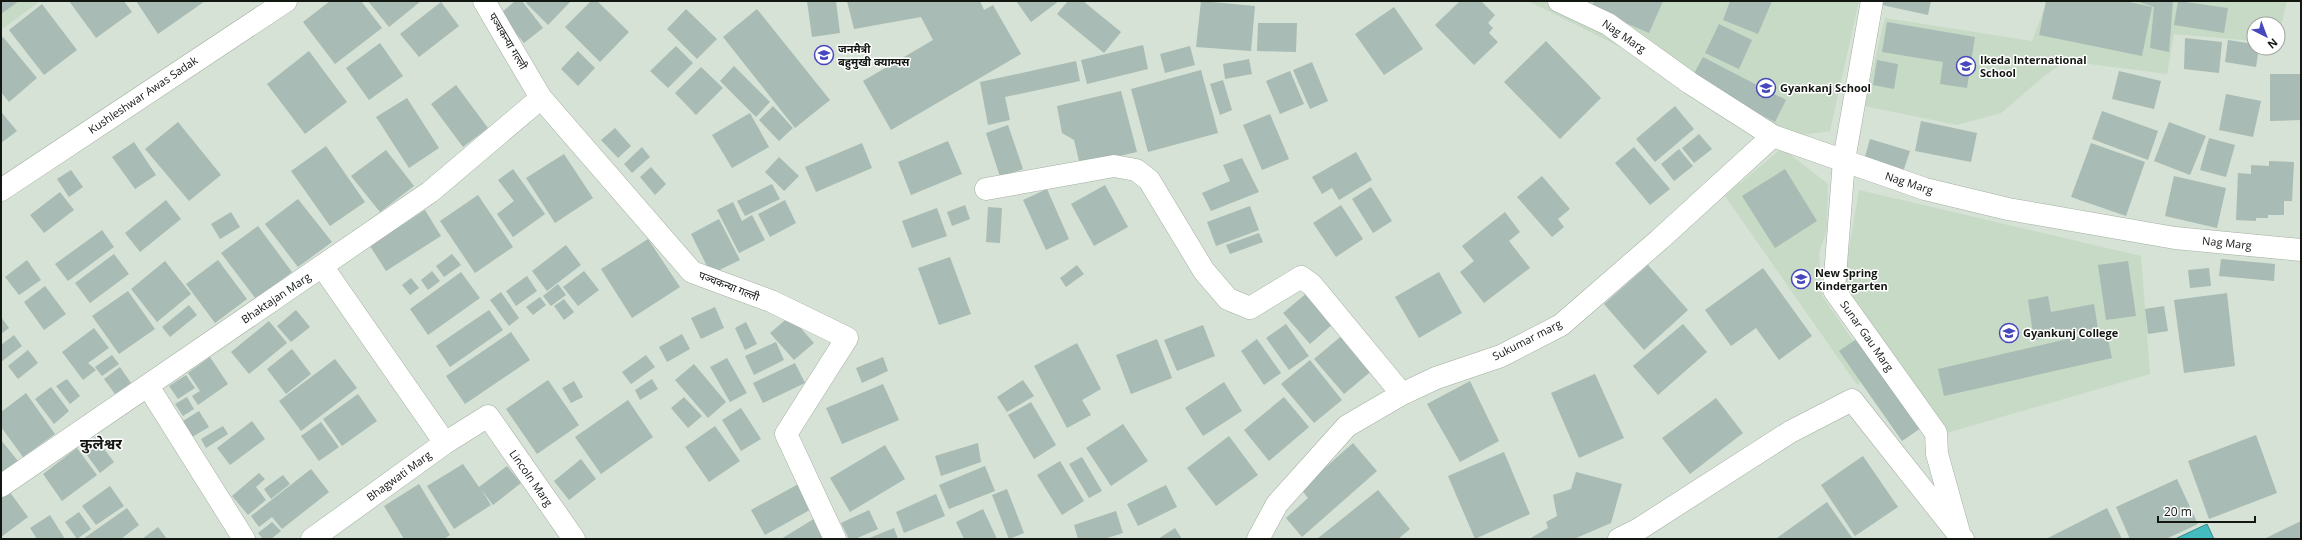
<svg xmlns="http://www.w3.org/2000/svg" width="2302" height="540" font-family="'Open Sans','Noto Sans Devanagari',sans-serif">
<rect width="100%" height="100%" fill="#d5e2d5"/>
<path fill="#c7dac6" d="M1,1H40L1,30Z
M1528,1H1859L1830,131L1780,138L1664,69Z
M2047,1H2287L2278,40V24H2254V41L2174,34L2167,74L2066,61L2043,77L2001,113L1957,125L1864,106L1885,18L2032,41Z
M1782,148L1828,184L1827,230L1819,253L1822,296L1875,372L1857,385L1725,196Z
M1859,190L2141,256L2150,374L1943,434L1842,291Z"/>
<path fill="#44bbbe" stroke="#358a8a" d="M2207,524L2214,539H2175Z"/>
<path fill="#a8bbb4" d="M1,1H19L1,14Z
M69,1H124L132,12L96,38Z
M136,1H205L158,34Z
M330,1H361L382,28L335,64L303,22Z
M368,1H421L389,27Z
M515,1H522L543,28L524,43L500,14Z
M528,1H571L548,25L526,3Z
M591,1H597L629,32L600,62L565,27Z
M807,1H836L840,33L812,37Z
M847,1H980L984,10L993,5L1021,54L891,130L863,81L933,40L921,17L854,29Z
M1016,1H1059L1031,22Z
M1068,1H1083L1121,32L1104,53L1057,14Z
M1201,1L1255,6L1251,51L1196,47Z
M1460,1H1481L1495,15L1488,23L1493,28L1489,33L1498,42L1474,65L1435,25Z
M1594,1H1663L1649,33L1591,8Z
M1730,1H1772L1758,34L1723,20Z
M1883,1H1931L1928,15L1882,5Z
M2046,1H2125L2152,7L2142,56L2039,35Z
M2136,1H2173L2169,52L2150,48L2154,7Z
M2178,1L2228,8L2224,33L2174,25Z
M441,2L459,26L419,57L400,34Z
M42,4L77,50L44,75L9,30Z
M1394,7L1423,49L1384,75L1355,34Z
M686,9L717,39L697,59L667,29Z
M757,9L830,100L795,128L723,37Z
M1887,22L1975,37L1967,88L1940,84L1943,62L1882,52Z
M1258,23H1297L1296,52L1257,51Z
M1719,24L1752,40L1739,69L1705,53Z
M3,37L37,78L9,102L1,92V38Z
M2185,38L2222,42L2219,73L2184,69Z
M2228,40L2254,44V48H2259L2256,67L2225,62Z
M1546,41L1601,98L1560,139L1504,82Z
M380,43L403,76L369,100L346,68Z
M1143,45L1148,69L1087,84L1081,60Z
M676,46L693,63L668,88L650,71Z
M1190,46L1195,65L1165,73L1160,54Z
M309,51L347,102L305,134L267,84Z
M578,51L595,68L578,86L561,69Z
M1703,57L1786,100L1775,122L1691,79Z
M1249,59L1252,74L1225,79L1223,64Z
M1877,60L1898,64L1894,89L1873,85Z
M1076,61L1080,81L1005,97L1010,120L988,125L980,82Z
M1312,62L1328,101L1310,109L1293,70Z
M734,66L770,102L756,117L720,81Z
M701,67L723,88L696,115L675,93Z
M1201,70L1218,133L1148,152L1131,89Z
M1290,71L1304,104L1280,114L1266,81Z
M2119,71L2161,81L2154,109L2112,99Z
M2270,74H2301V120L2270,121Z
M1223,80L1232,110L1220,115L1210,84Z
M456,85L488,128L463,147L431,104Z
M1121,91L1137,152L1080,165L1074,140L1062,133L1057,106Z
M2226,94L2261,101L2253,137L2219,130Z
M407,98L439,148L409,168L376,117Z
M773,106L793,128L779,141L759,120Z
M1675,106L1694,129L1655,162L1636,139Z
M2102,111L2158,131L2148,160L2092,139Z
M2,113L17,131L1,143V114Z
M750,113L769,147L732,168L712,135Z
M1270,114L1289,159L1262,170L1243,125Z
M1921,121L1977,133L1971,162L1915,151Z
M178,122L221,175L189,201L145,149Z
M2169,122L2206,136L2190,175L2154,161Z
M1008,125L1023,169L1000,177L986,133Z
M615,128L631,146L618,158L601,140Z
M1699,134L1712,149L1694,163L1682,148Z
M2209,138L2235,145L2226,177L2200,170Z
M1870,139L1910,151L1903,172L1864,160Z
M948,141L962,174L911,195L898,162Z
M134,142L156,175L135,189L112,157Z
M862,143L872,168L816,192L805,167Z
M2091,143L2145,162L2126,216L2071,197Z
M326,146L365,202L330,226L291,171Z
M642,147L650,157L632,173L624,164Z
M1634,147L1670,189L1650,205L1615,163Z
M1679,149L1693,166L1674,181L1661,164Z
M386,150L414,186L380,212L351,176Z
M1356,152L1372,180L1339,200L1332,188L1322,194L1312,177Z
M564,154L593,198L555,223L526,178Z
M779,157L799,176L784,191L765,172Z
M1242,158L1259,192L1211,211L1202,193L1230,181L1223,165Z
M2269,161L2294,162L2292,201H2284V215H2268V218H2256V221L2236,220L2238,173L2251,174V165L2269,166Z
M651,167L666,184L655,195L640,177Z
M513,169L545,214L513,237L497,214L514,201L498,180Z
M1785,169L1817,221L1775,248L1742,196Z
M71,170L83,187L69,197L57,179Z
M1542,176L1570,209L1558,219L1564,227L1552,237L1517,197Z
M2174,176L2226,188L2217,228L2165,216Z
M772,184L780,199L745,216L737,201Z
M1105,185L1128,227L1094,246L1071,204Z
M1371,187L1392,221L1373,233L1352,199Z
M1047,189L1069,239L1046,250L1023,200Z
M60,192L74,210L44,233L30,215Z
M478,195L513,247L475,273L440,221Z
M298,199L332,242L298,267L265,224Z
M166,200L181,219L140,252L125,233Z
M785,200L796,223L770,237L758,214Z
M733,202L742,221L752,215L765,240L739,253L717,210Z
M965,205L970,219L952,226L947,212Z
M1341,205L1363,239L1336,257L1313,223Z
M1250,206L1259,230L1216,246L1207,222Z
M988,207L1002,208L1000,243L986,242Z
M937,208L947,236L912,248L902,221Z
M425,210L441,236L386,271L370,246Z
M231,212L240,227L220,239L211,224Z
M1505,212L1520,232L1509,241L1530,268L1484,303L1460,272L1474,261L1462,246Z
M719,219L740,260L711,274L691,234Z
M258,226L292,272L256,299L221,253Z
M102,230L114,247L68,281L55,264Z
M1259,233L1263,242L1230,254L1226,245Z
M648,239L680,287L632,318L601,269Z
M566,245L581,265L547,291L532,271Z
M114,254L129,274L90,303L75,283Z
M452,254L461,265L444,277L436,266Z
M950,257L971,314L939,325L918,268Z
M2221,259L2275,264L2274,281L2219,276Z
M27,260L41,280L19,295L5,277Z
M218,260L247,299L215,323L186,284Z
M165,261L191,294L157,322L131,289Z
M2128,261L2136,316L2106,320L2098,265Z
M1077,265L1084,274L1066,287L1060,278Z
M1648,265L1688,310L1644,350L1604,304Z
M1763,268L1812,336L1779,360L1756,328L1731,346L1705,310Z
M2209,268L2211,286L2190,288L2188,270Z
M432,271L440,281L428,290L421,280Z
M584,271L599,290L578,306L563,287Z
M461,272L480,298L428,335L410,309Z
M1439,272L1462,313L1419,338L1395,297Z
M527,276L537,291L516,306L506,291Z
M411,278L419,288L410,295L402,285Z
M558,284L566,295L551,306L543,296Z
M45,286L66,314L44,330L24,302Z
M128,291L155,329L119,354L92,316Z
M501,292L519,318L509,326L490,300Z
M1308,292L1334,323L1310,344L1283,313Z
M2227,293L2235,366L2184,373L2174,300Z
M2048,296L2051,312L2094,304L2098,329L2034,340L2028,300Z
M540,297L546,305L533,315L526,307Z
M564,299L574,312L564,320L554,306Z
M189,305L197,315L170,337L162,327Z
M2164,306L2168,331L2148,334L2145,309Z
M715,307L724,328L701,339L691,318Z
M296,310L310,327L291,342L277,326Z
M489,310L503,330L450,367L436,346Z
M790,316L814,343L794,360L770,333Z
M1,317L9,328L1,334Z
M269,321L287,343L249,374L231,352Z
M746,322L757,344L745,350L735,328Z
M1286,324L1309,356L1289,370L1266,338Z
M1683,324L1707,352L1658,395L1633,366Z
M1203,325L1215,356L1177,371L1164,340Z
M94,328L109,348L88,363L96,370L83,380L62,352Z
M2106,330L2112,358L1944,396L1938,369Z
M511,332L530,360L465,404L446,376Z
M1345,333L1375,368L1344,394L1314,359Z
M682,334L690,349L667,362L659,347Z
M14,335L22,346L1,362V345Z
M1858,338L1921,428L1902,441L1839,351Z
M1157,339L1172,378L1131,394L1116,355Z
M1257,339L1281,373L1264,385L1241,351Z
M776,342L784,360L754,375L745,356Z
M1077,343L1101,389L1082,400L1091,415L1067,428L1034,366Z
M292,349L311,374L286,394L267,369Z
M28,350L38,363L18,379L8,366Z
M112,355L119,364L102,376L95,367Z
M646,355L655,367L631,384L622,372Z
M210,357L228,384L198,405L192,396L200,391L188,373Z
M883,357L888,371L862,383L856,368Z
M727,358L747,393L730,402L710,367Z
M335,359L357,388L301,431L279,401Z
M1310,360L1342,400L1314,423L1281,384Z
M795,363L805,383L763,403L753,383Z
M694,364L726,402L708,418L675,380Z
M120,367L131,383L115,394L104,379Z
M1595,374L1624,438L1579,458L1551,393Z
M186,375L195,388L178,399L169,386Z
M67,379L80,396L70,404L56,386Z
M652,379L658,389L640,400L635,390Z
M548,380L579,425L537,454L506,409Z
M1023,380L1034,396L1007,412L997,397Z
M574,381L583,397L571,403L562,388Z
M1470,381L1499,441L1460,462L1427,404Z
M1224,382L1242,411L1203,436L1185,408Z
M883,384L899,420L842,444L826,408Z
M51,387L69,411L54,424L35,399Z
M26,393L55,434L23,457L1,427V412Z
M358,394L377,421L342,446L323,419Z
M187,397L194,409L183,416L175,404Z
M684,397L702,416L688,428L671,408Z
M1284,397L1309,427L1269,461L1244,430Z
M1716,398L1743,433L1690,474L1662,438Z
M628,400L653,437L601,474L575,437Z
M1031,402L1056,445L1034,459L1008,415Z
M741,408L761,439L741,451L722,420Z
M199,411L209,427L192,437L183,421Z
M252,421L265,439L230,465L217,448Z
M321,422L339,447L319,461L301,436Z
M1123,424L1148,461L1111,486L1086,448Z
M223,426L228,434L206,448L201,439Z
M715,426L740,461L709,482L685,447Z
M2256,435L2277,493L2209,519L2188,461Z
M1229,436L1258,475L1216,506L1187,468Z
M95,437L114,462L100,473L81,447Z
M1,440L18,461L1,474Z
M978,443L981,462L941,476L935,456Z
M1353,443L1377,471L1302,537L1286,518L1308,498L1301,489Z
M885,445L905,479L850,512L830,478Z
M77,448L97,475L62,501L43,474Z
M1504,452L1530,514L1475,539L1448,476Z
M1863,456L1898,507L1855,536L1821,485Z
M1082,457L1102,491L1089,498L1069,464Z
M581,459L596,479L569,500L554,481Z
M1060,461L1084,501L1062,515L1037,475Z
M463,464L479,487L507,466L521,483L493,505L481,489L491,505L454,529L427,486Z
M985,466L995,491L949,509L939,485Z
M311,469L329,492L282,529L272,517L259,527L251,516Z
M1576,472L1622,484L1611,523L1574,539H1529L1548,528L1546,522L1557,516L1553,495L1571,489Z
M259,473L265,479L256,487L266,500L248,515L232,496Z
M283,475L290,484L271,499L264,489Z
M2177,479L2198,524L2166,539H2130L2116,507Z
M802,482L815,507L765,535L751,510Z
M419,484L450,535L444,539H404L384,506Z
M1166,485L1177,507L1138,526L1127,504Z
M110,486L124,506L96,525L82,506Z
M1007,489L1024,533L1009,539L992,495Z
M1378,490L1410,529L1398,539H1317Z
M9,491L28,517L1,537V498Z
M936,494L945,516L904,533L896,512Z
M1827,502L1853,539H1778L1777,538Z
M127,508L139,525L121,539H83Z
M2107,508L2122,539H2046Z
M983,509L997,539H964L956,522Z
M869,510L878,529L855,539H849L841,523Z
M1116,511L1123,533L1104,539H1078L1074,525Z
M79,512L91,529L77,539L65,522Z
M50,515L65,539H37L30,528Z
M817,517L830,539H781Z
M2301,521V539H2264Z
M272,522L281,531L271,539H263L258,533Z
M158,527L167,539H142Z
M894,528L898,539H867Z
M1175,528L1182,539H1158Z"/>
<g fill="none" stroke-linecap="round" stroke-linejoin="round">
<defs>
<path id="minor" d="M484,1L541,98L692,272L771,301L847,338L786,434L835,539
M1559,1L1608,24L1690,83L1773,136L1925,189L2008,209L2175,238L2301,250
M1872,1L1844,160L1834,290L1936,433L1937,454L1960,536L1963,539
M986,189L1114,166L1136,170L1149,180L1204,271L1228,299L1250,308L1301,277L1312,285L1402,394
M1,190L286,1
M322,266L445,443
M148,386L244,539
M1,486L430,192L541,98
M312,539L445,443L488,416L574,539
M1258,539L1277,504L1347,426L1402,394L1436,378L1501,356L1561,325L1659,240L1773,136
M1619,539L1639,529L1790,432L1852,400L1955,530"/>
</defs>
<use href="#minor" stroke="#a3afa2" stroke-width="23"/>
<use href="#minor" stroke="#fff" stroke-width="22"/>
</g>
<defs>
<symbol id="school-ring" viewBox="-11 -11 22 22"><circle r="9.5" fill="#fff" stroke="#4748bd" stroke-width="1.5"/><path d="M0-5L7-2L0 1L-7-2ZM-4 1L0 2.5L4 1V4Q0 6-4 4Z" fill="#4748bd"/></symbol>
</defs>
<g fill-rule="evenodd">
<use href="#school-ring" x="813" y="44" width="22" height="22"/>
<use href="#school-ring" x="1955" y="55" width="22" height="22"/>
<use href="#school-ring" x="1755" y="77" width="22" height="22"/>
<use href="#school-ring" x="1790" y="268" width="22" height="22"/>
<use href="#school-ring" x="1998" y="322" width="22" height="22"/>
</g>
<g text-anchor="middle" stroke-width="3" stroke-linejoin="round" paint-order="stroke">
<g font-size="11" fill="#121712" stroke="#fff">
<text transform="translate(1624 36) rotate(34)" y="4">Nag Marg</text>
<text transform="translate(508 41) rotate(59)" y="4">पञ्चकन्या गल्ली</text>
<text transform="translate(143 95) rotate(-34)" y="4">Kushleshwar Awas Sadak</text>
<text transform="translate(1909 183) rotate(18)" y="4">Nag Marg</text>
<text transform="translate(2227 243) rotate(6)" y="4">Nag Marg</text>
<text transform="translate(729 286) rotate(21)" y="4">पञ्चकन्या गल्ली</text>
<text transform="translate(276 298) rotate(-34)" y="4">Bhaktajan Marg</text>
<text transform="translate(1867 336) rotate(55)" y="4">Sunar Gau Marg</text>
<text transform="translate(1527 340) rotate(-27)" y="4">Sukumar marg</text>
<text transform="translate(399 476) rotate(-36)" y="4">Bhagwati Marg</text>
<text transform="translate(531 478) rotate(55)" y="4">Lincoln Marg</text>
</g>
<g font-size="11" font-weight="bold" fill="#121712" stroke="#fff" text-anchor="start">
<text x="838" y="53">जनमैत्री<tspan x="838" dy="13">बहुमुखी क्याम्पस</tspan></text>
<text x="1980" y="64">Ikeda International<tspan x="1980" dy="13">School</tspan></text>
<text x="1780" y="92">Gyankanj School</text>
<text x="1815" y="277">New Spring<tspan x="1815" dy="13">Kindergarten</tspan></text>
<text x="2023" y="337">Gyankunj College</text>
</g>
<g font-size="15" font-weight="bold" fill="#121712" stroke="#fff">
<text x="101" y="449">कुलेश्वर</text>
</g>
</g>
<rect width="2302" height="540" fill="none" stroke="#121712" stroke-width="4"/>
<g transform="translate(2266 36) rotate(138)"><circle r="19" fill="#ffffff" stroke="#a0a2a0"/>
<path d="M0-3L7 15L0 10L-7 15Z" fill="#4748bd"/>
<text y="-6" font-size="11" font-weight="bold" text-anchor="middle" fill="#121712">N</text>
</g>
<path d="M2158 516v6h97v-6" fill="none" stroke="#121712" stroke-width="2"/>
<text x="2164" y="516" font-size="12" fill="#121712" stroke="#ffffff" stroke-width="3" paint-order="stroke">20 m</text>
</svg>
